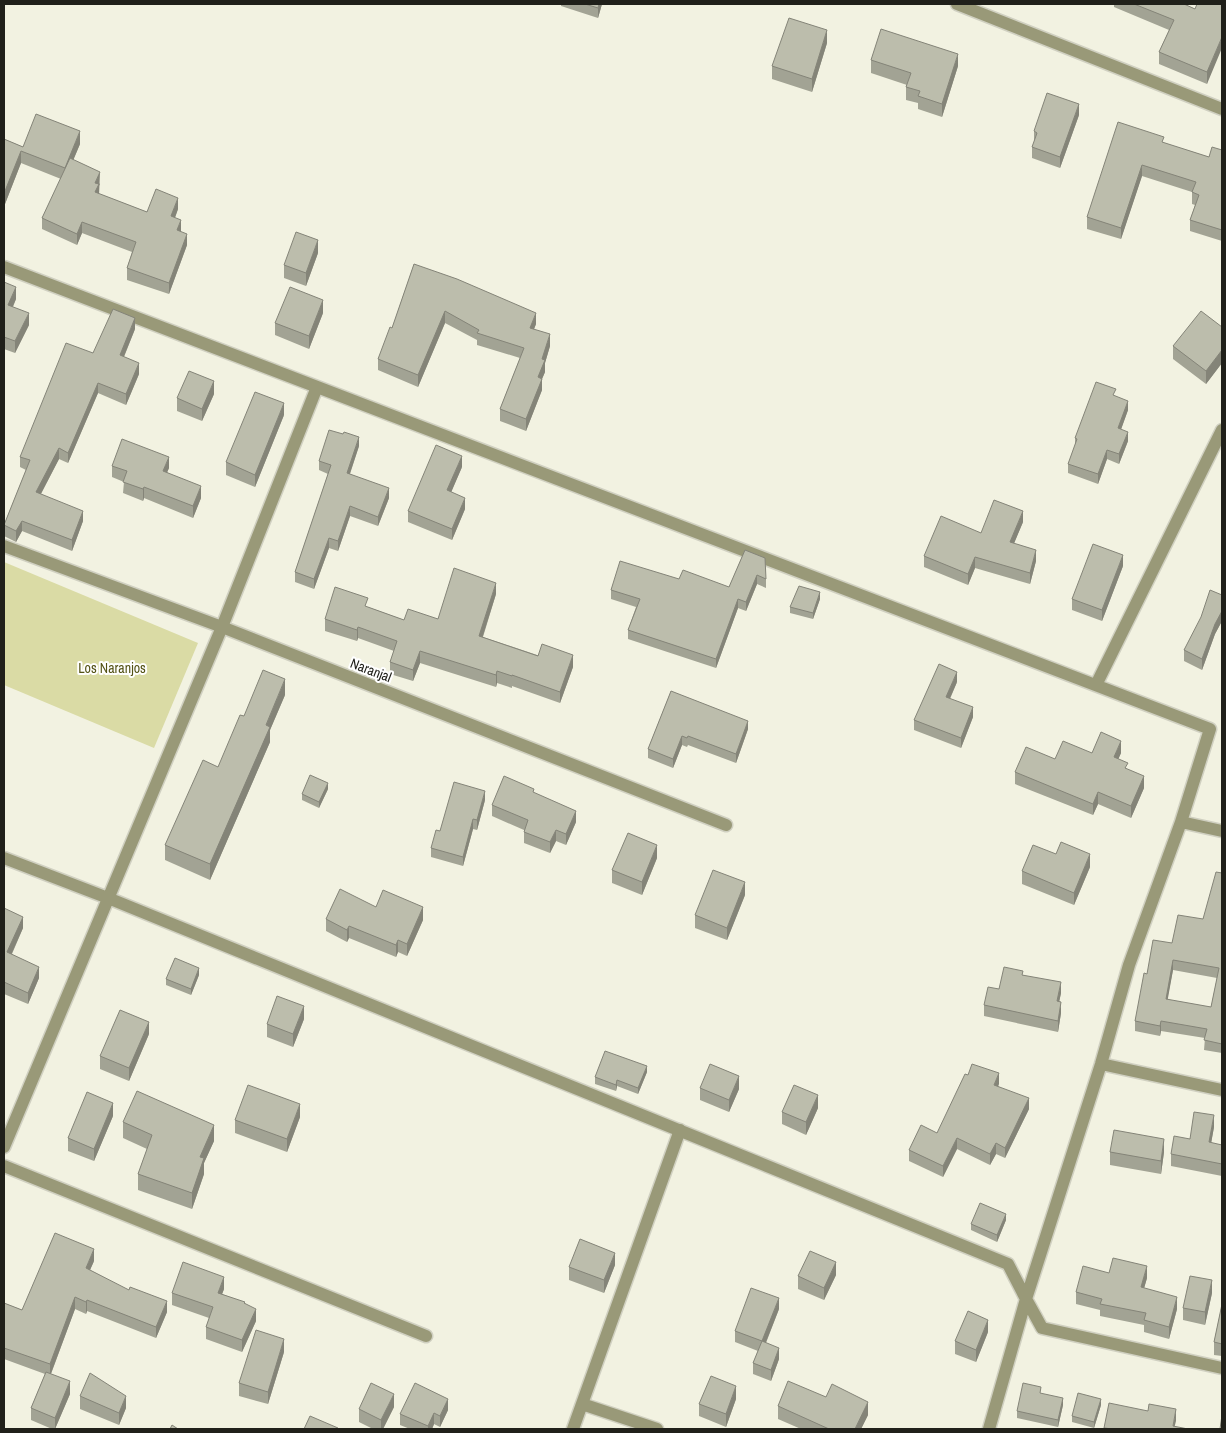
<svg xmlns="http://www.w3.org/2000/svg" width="1226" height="1433" font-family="'Archivo Narrow',sans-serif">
<rect width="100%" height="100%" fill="#f2f2e1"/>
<path fill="#dadba5" d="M4,562L198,643L154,748L4,685Z"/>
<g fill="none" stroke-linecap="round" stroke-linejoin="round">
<defs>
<path id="street" d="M957,4L1222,109
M4,267L1210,729L1181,822L1129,965L1101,1064L1026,1299L1042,1328L1222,1368
M4,546L222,627L726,825
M1096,685L1222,430
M1181,822L1222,831
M4,858L108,898L1008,1264L1026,1299L989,1429
M1101,1064L1222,1090
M4,1147L222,627L317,387
M4,1166L426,1336
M582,1404L657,1429
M573,1429L680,1130"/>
</defs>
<use href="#street" stroke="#d0d0c1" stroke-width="15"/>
<use href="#street" stroke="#999978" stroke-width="12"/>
</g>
<path fill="#a2a394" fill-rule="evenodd" d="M561,4H602L598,18L561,6Z
M1114,4H1184L1195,9L1222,4L1207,84L1159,64V52L1169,30L1114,7Z
M827,43L812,92L772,79V66Z
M871,60L958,66L942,117L918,109V103L906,100V87L907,85L871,73Z
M1079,115L1060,168L1032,158V147L1034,142V131Z
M4,139L23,147L80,144L73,160L100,184L99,186V194L147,212L178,209L175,218L187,245L169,294L127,280V268L132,252L82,233L77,245L42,229V218L61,179L21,163L5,204L4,203Z
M1164,143L1209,157L1222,150V241L1190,231V220L1195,205L1192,204V192L1142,176L1121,239L1087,229V217Z
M318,253L306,286L284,278V265Z
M414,264L536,324L534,329L550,346L545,363V372L542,379V390L526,431L500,421V409L520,358L477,345V340L445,323L418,387L378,370V359L392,328Z
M4,282L16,299L13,307L29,325L15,353L4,349Z
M323,313L309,349L275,335V323Z
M1222,327V363L1206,384L1173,359V346Z
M135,329L124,357L139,374L126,405L98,393L68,463L59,459L41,494L83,521L72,551L22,531L16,542L4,536V525L26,470L20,467V457L93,353Z
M214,394L202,421L177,411V398Z
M1116,396L1128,410L1121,429L1128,441L1119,464L1107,459L1098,484L1068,473V464L1075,446V438Z
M284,415L255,487L226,475V462Z
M359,446L350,474L389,498L378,526L350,516L338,551L329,548L314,589L295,582V572L328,474L319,470V461Z
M112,466L169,468L167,472L201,498L193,518L144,498L143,501L123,493L124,482L112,477Z
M462,467L451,492L465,509L452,540L408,522V511Z
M1023,522L1014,543L1036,561L1030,584L975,568L968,585L924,567V556L981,533Z
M745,550L766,579V588L757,584L746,611L738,608L716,668L628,639V630L636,607L611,599V590L679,579L729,587Z
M1123,566L1102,621L1072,610V599Z
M496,594L483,637L573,667L560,703L512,686V688L497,683L496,687L420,663L413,681L390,674V662L394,651L358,638L357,641L325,631V619L368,607L404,620L438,619Z
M1222,595V621L1215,634L1202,670L1184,661V650Z
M820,599L813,619L790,613V607Z
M957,682L950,699L973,717L961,748L914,730V720Z
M671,691L748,729L736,763L688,745L687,747L682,745L673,768L648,758V749Z
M285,695L270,730V742L210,880L165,860V845L218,767L244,716Z
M1092,753H1121L1118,759L1144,788L1131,818L1098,804L1093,815L1015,784V772L1055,759Z
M328,789L319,808L302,800V794Z
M534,793L576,822L566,845L556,841L550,853L524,843V830L492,816V805Z
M485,800L477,830L473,829L463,866L431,857V848L440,831Z
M657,858L642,895L612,883V870Z
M1090,867L1074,905L1022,884V871Z
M1222,873V1053L1204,1050L1205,1038L1161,1031L1160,1036L1135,1031V1021L1147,974L1172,943L1203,919ZM1173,970L1217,978L1211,1007L1167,1000Z
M745,895L727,940L695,928V915Z
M376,907L423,920L407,956L398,952L396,957L349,938L347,942L326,931V919Z
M4,908L23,928L12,954L39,978L28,1004L4,994Z
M199,975L191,995L166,985V979Z
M1023,975L1061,993L1059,1002L1061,1013L1058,1032L984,1016V1005L999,989Z
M304,1019L293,1047L267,1037V1024Z
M149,1034L129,1081L100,1069V1056Z
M647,1072L638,1094L617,1086L616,1091L595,1084V1077Z
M999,1084L998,1086L1029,1109L1005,1158L996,1154L990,1165L957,1149L943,1177L909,1161V1150L937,1133Z
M700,1088L739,1089L729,1112L700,1100Z
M818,1108L806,1135L782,1124V1112Z
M113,1116L94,1161L68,1151V1138Z
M300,1117L287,1152L235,1133V1120Z
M123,1122L214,1141L204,1163V1174L192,1209L138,1190V1174L147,1149L123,1138Z
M1214,1127L1211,1143L1222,1145V1176L1171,1166V1154L1190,1139Z
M1110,1152H1164L1161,1174L1110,1165Z
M1006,1220L997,1242L971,1230V1224Z
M94,1261L90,1270L167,1312L156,1338L87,1311L86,1314L75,1309L51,1374L70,1394L55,1429H52L31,1420V1408L45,1374L4,1359V1303L22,1310Z
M615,1265L604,1293L569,1280V1267Z
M1109,1273L1147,1278L1144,1288L1177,1309L1169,1339L1144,1332V1325L1100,1316V1310L1076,1304V1292Z
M836,1275L824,1300L798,1289V1276Z
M224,1289L222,1294L245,1303L256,1321L242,1352L206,1339V1327L209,1318L172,1305V1293Z
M1212,1293L1205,1325L1183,1320V1308Z
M1222,1304V1356L1214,1355V1342Z
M779,1309L766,1343L779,1359L771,1381L753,1374V1363L758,1351L735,1342V1331Z
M988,1332L976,1362L955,1354V1341Z
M284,1352L268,1404L239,1396V1383Z
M80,1396L126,1408L119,1425L80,1409Z
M826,1397L868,1415L861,1429H801L778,1419V1406Z
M736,1399L726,1427L699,1416V1404Z
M1063,1405L1058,1427L1017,1418V1411Z
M1101,1405L1094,1428L1072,1422V1416Z
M394,1407L383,1429H373L359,1422V1409Z
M448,1410L440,1427L434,1424L432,1429H410L400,1425V1414Z"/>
<path fill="#848478" d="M599,4H602L598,18V8Z
M827,30V43L812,92V79Z
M1222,37V48L1207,84V72Z
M958,54V66L942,117V104Z
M1079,104V115L1060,168V157Z
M80,131V144L65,180V168Z
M21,151V163L5,204V191Z
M1142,165V176L1121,239V228Z
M100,172L99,196L95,204V183Z
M178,198V209L171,228V216Z
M181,220V232L177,230Z
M82,222V233L77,245V234Z
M187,234V245L169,294V283Z
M318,240V253L306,286V273Z
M16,287V299L8,317V305Z
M323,300V313L309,349V336Z
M445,311V323L418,387V375Z
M29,313V325L15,353V341Z
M536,313V324L530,339V328Z
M135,318V329L120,366V355Z
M550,334V346L545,363V372L542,379V390L526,431V419L538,377L542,359Z
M1222,350V363L1206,384V371Z
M139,363V374L126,405V394Z
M214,381V394L202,421V409Z
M98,383V393L68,463V453Z
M1128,401V410L1118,438V428Z
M284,403V415L255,487V475Z
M1128,432V441L1119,464V454Z
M359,437V446L347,482V473Z
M59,448V459L36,503V492Z
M1107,450V459L1098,484V474Z
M462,456V467L447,502V490Z
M169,457V468L163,482V471Z
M201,486V498L193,518V506Z
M144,487V498L143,501V489Z
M389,488V498L378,526V517Z
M465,498V509L452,540V529Z
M350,506V516L338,551V541Z
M83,511V521L72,551V540Z
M1023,511V522L1010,553V542Z
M22,521V531L16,542V531Z
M329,538V548L314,589V579Z
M1036,550V561L1030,584V573Z
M1123,555V566L1102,621V610Z
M975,557V568L968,585V574Z
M757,575V584L746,611V602Z
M496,583V594L479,648V636Z
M820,592V599L813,619V613Z
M738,599V608L716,668V659Z
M1222,611V621L1215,634L1202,670V659L1215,624Z
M358,627V638L357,641V630Z
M420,651V663L413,681V670Z
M573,655V667L560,703V692Z
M497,671V683L496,687V675Z
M957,672V682L946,707V697Z
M285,679V695L270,730V742L210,880V864Z
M973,707V717L961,748V738Z
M748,721V729L736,763V754Z
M682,736V745L673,768V759Z
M1121,741V753L1114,769V757Z
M1144,776V788L1131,818V806Z
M328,783V789L319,808V802Z
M485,791V800L477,830V820Z
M1098,792V804L1093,815V804Z
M576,811V822L566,845V834Z
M473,819V829L463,866V857Z
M556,830V841L550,853V842Z
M657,845V858L642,895V882Z
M1090,854V867L1074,905V893Z
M745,882V895L727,940V928Z
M423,907V920L407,956V944Z
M23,917V928L7,964V952Z
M349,926V938L347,942V930Z
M398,940V952L396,957V945Z
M1173,960V970L1166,1009V999Z
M39,967V978L28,1004V993Z
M199,968V975L191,995V989Z
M1061,982V993L1057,1012V1001Z
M1061,1002V1013L1058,1032V1021Z
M304,1006V1019L293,1047V1034Z
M1161,1021V1031L1160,1036V1026Z
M149,1022V1034L129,1081V1068Z
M647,1066V1072L638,1094V1088Z
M999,1073V1084L994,1096V1085Z
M739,1076V1089L729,1112V1100Z
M617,1080V1086L616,1091V1085Z
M818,1095V1108L806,1135V1122Z
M1029,1098V1109L1005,1158V1148Z
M113,1103V1116L94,1161V1149Z
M300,1104V1117L287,1152V1139Z
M1214,1115V1127L1209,1155V1142Z
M214,1125V1141L204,1163V1174L192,1209V1193L200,1157Z
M957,1138V1149L943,1177V1166Z
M1164,1139V1152L1161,1174V1161Z
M996,1143V1154L990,1165V1154Z
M1006,1214V1220L997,1242V1235Z
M94,1249V1261L86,1279V1268Z
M615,1253V1265L604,1293V1280Z
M836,1262V1275L824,1300V1288Z
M1147,1266V1278L1141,1299V1287Z
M224,1277V1289L218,1305V1293Z
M1212,1280V1293L1205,1325V1312Z
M75,1297V1309L50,1376V1364Z
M1177,1297V1309L1169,1339V1327Z
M779,1298V1309L762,1352V1341Z
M87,1300V1311L86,1314V1302Z
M167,1301V1312L156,1338V1327Z
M256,1309V1321L242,1352V1340Z
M988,1320V1332L976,1362V1350Z
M284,1339V1352L268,1404V1392Z
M779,1348V1359L771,1381V1370Z
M70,1381V1394L55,1429V1418Z
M736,1386V1399L726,1427V1414Z
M394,1394V1407L383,1429H381V1420Z
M126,1396V1408L119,1425V1413Z
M1063,1398V1405L1058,1427V1420Z
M448,1399V1410L440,1427V1416Z
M1101,1399V1405L1094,1428V1422Z
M868,1402V1415L861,1429H855Z
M1176,1409V1421L1174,1429L1173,1426Z
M434,1413V1424L432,1429H428V1426Z"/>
<path fill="#bcbdac" stroke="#848478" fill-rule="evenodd" d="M585,4H599L598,8Z
M1134,4H1184L1195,9L1197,4H1222V37L1207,72L1159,52L1174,20Z
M789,18L827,30L812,79L772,66Z
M881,29L958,54L942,104L918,96L920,91L906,87L911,73L871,60Z
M1047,93L1079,104L1060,157L1032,147L1037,133L1034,131Z
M36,114L80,131L65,168L21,151L5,191H4V139L23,147Z
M1118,122L1164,137L1162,142L1209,157L1212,147L1222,150V230L1190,220L1199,195L1192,192L1196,182L1142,165L1121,228L1087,217Z
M70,158L100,172L95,183L99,184L95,192L147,212L156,189L178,198L171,216L181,220L177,230L187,234L169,283L127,268L136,242L82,222L77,234L42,218Z
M296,232L318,240L306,273L284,265Z
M414,264L457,279L536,313L530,328L550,334L542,359L545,360L538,377L542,379L526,419L500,409L524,348L477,333L479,330L445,311L418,375L378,359L390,327L392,328Z
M4,282L16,287L8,305L29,313L15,341L4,337Z
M290,287L323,300L309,336L275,323Z
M113,309L135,318L120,355L139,363L126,394L98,383L68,453L59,448L36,492L83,511L72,540L22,521L16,531L4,525L30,460L20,457L66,343L93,353Z
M1201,311L1222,327V350L1206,371L1173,346Z
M189,371L214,381L202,409L177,398Z
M1096,382L1116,389L1113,395L1128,401L1118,428L1128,432L1119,454L1107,450L1098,474L1068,464L1077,439L1075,438Z
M255,392L284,403L255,475L226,462Z
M329,430L343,434L344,432L359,437L347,473L389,488L378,517L350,506L338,541L329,538L314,579L295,572L331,465L319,461Z
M122,439L169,457L163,471L201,486L193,506L144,487L143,489L123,482L127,471L112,466Z
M436,445L462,456L447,490L465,498L452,529L408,511Z
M994,500L1023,511L1010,542L1036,550L1030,573L975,557L968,574L924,556L941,516L981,533Z
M1093,544L1123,555L1102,610L1072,599Z
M745,550L765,558L766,579L757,575L746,602L738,599L716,659L628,630L640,599L611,590L620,561L679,579L683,570L729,587Z
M454,568L496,583L479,636L538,656L542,644L573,655L560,692L512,675V676L497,671L496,675L420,651L413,670L390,662L397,641L358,627L357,630L325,619L335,587L368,598L365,606L404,620L408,609L438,619Z
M799,586L820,592L813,613L790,607Z
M1210,590L1222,595V611L1215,624L1202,659L1184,650L1201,617Z
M939,664L957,672L946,697L973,707L961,738L914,720Z
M263,670L285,679L266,725L270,727L210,864L165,845L203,760L218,767L240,715L244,716Z
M671,691L748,721L736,754L688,736L687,738L682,736L673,759L648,749Z
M1101,732L1121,741L1114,757L1128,763L1125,768L1144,776L1131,806L1098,792L1093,804L1015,772L1026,747L1055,759L1063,741L1092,753Z
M310,775L328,783L319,802L302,794Z
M504,776L534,789L533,792L576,811L566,834L556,830L550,842L524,832L528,820L492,805Z
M454,782L485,791L477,820L473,819L463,857L431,848L436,830L440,831Z
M628,833L657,845L642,882L612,870Z
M1061,842L1090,854L1074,893L1022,871L1033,845L1056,854Z
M713,870L745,882L727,928L695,915Z
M1216,872L1222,873V1044L1204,1040L1207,1029L1161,1021L1160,1026L1135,1021L1144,973L1147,974L1153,940L1172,943L1178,915L1203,919ZM1173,960L1219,968L1211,1007L1166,999Z
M340,889L376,907L383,890L423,907L407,944L398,940L396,945L349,926L347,930L326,919Z
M4,908L23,917L7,952L39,967L28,993L4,982Z
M175,958L199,968L191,989L166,979Z
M1004,967L1023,971L1022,975L1061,982L1057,1001L1061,1002L1058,1021L984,1005L988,987L999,989Z
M277,996L304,1006L293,1034L267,1024Z
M120,1010L149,1022L129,1068L100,1056Z
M605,1051L647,1066L638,1088L617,1080L616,1085L595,1077Z
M710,1064L739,1076L729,1100L700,1088Z
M972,1064L999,1073L994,1085L1029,1098L1005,1148L996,1143L990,1154L957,1138L943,1166L909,1150L921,1125L937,1133L965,1074L968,1075Z
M248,1085L300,1104L287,1139L235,1120Z
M794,1085L818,1095L806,1122L782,1112Z
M137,1091L214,1125L200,1157L204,1158L192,1193L138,1174L152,1135L123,1122Z
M87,1092L113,1103L94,1149L68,1138Z
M1194,1112L1214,1115L1209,1142L1222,1145V1164L1171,1154L1174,1136L1190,1139Z
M1114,1130L1164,1139L1161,1161L1110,1152Z
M980,1203L1006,1214L997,1235L971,1224Z
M55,1233L94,1249L86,1268L129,1290L130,1287L167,1301L156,1327L87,1300L86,1302L75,1297L50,1364L4,1348V1349V1303L22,1310Z
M580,1239L615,1253L604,1280L569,1267Z
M810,1251L836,1262L824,1288L798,1276Z
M1113,1258L1147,1266L1141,1287L1177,1297L1169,1327L1144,1320L1146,1313L1100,1304L1102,1299L1076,1292L1083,1266L1109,1273Z
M183,1262L224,1277L218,1293L245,1302L244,1303L256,1309L242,1340L206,1327L213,1307L172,1293Z
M1190,1276L1212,1280L1205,1312L1183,1308Z
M751,1288L779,1298L762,1341L779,1348L771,1370L753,1363L762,1341L735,1331Z
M1222,1304V1344L1214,1342Z
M968,1311L988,1320L976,1350L955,1341Z
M256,1330L284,1339L268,1392L239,1383Z
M46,1372L70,1381L55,1418L31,1408Z
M90,1373L126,1396L119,1413L80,1396Z
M711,1376L736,1386L726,1414L699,1404Z
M788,1381L826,1397L832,1384L868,1402L855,1429H829L778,1406Z
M371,1383L394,1394L381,1420L359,1409Z
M415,1383L448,1399L440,1416L434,1413L428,1426L400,1414Z
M1023,1383L1041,1387L1040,1393L1063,1398L1058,1420L1017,1411Z
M1078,1393L1101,1399L1094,1422L1072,1416Z
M1109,1403L1148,1411L1149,1404L1176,1409L1173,1426L1188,1429H1112L1104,1428Z
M1222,1415V1429H1220Z
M310,1416L338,1428L337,1429H304Z
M172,1425L178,1429H170Z"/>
<g text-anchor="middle" stroke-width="4" stroke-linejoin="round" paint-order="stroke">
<g font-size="14" fill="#535215" stroke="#fff">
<text x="112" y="673">Los Naranjos</text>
</g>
<g font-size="14" fill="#20201a" stroke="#fff">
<text transform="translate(371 670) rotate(21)" y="5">Naranjal</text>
</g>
</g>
<rect width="1226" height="1433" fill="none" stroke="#20201a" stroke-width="10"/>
</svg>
